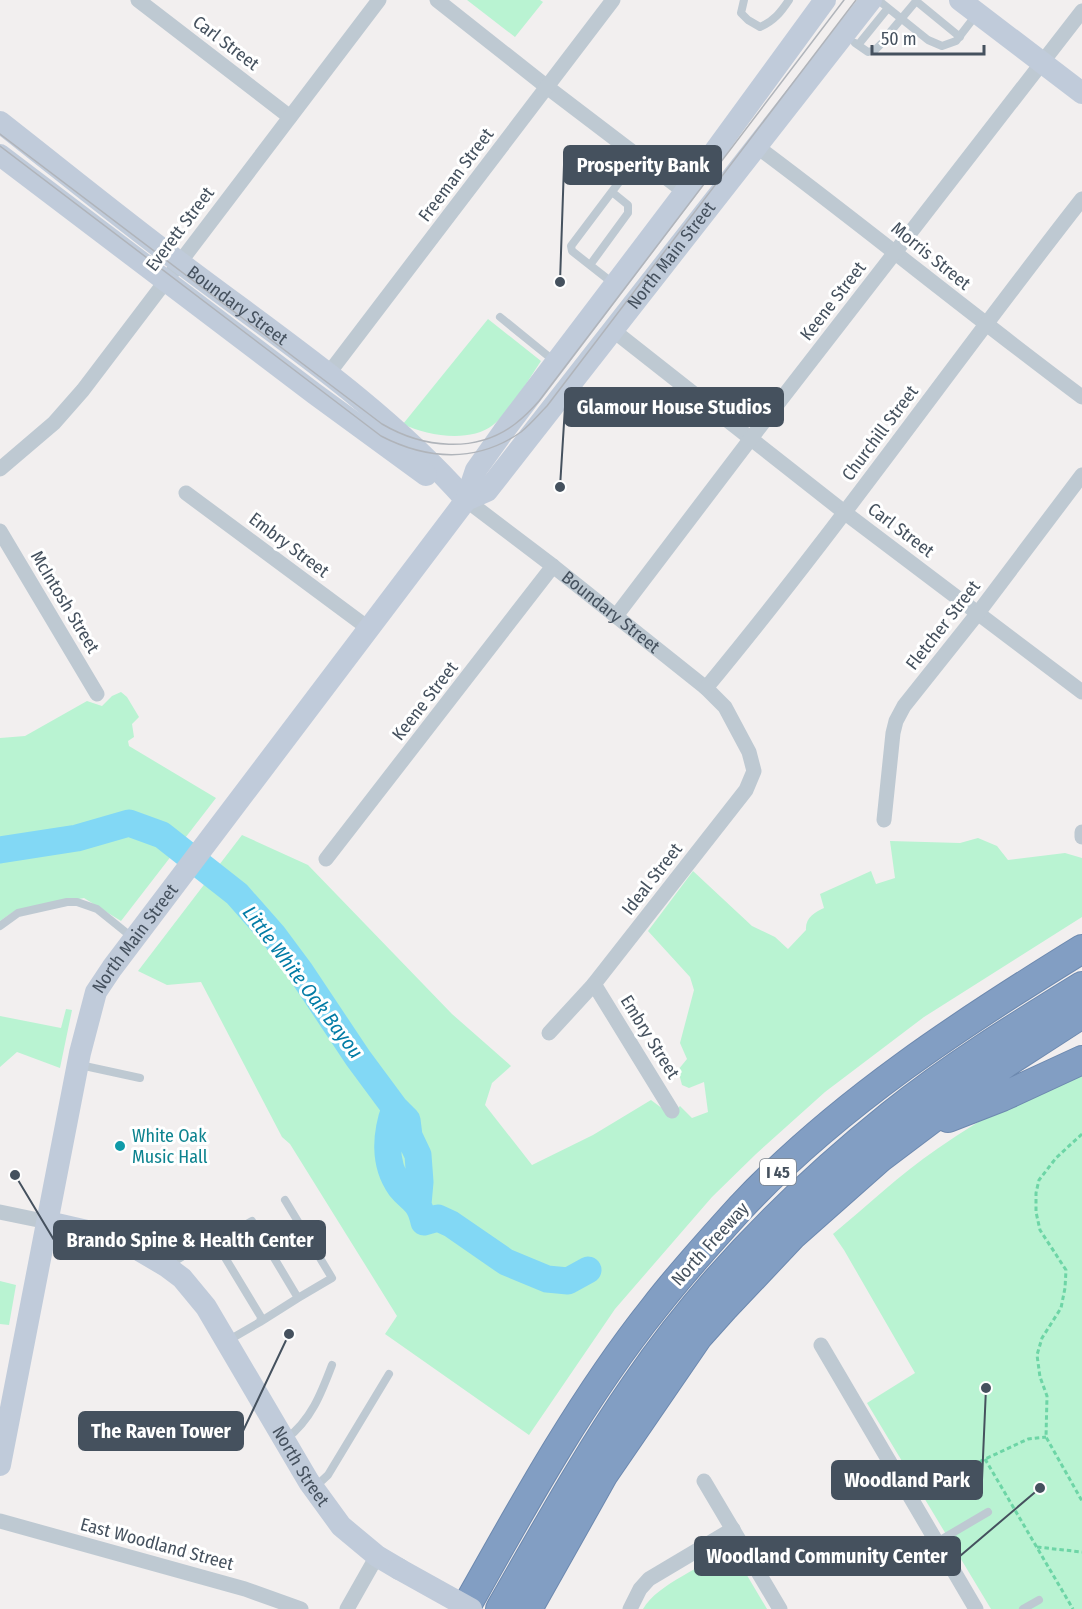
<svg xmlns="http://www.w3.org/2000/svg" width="1082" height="1609" font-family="'Fira Sans Condensed',sans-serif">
<rect width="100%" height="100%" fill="#f2efef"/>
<path fill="#b9f3d2" d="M467,0H540L543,2L515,37Z
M488,319L541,361C529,379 509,413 493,425C470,443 427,436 403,424Z
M121,692L127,697L139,717L132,724L134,737L128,741L129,746L216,798L121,921L84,898L13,912L0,921V738L25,736L87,701L102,706L112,696Z
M242,835L308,865L452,1014L511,1066L492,1083L485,1105L532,1165L593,1135L651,1100L671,1115L680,1106L692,1118L708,1112L704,1082L689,1088L682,1085L678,1070L687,1059L680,1043L694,990L690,977L648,931L693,871L752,926L775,937L788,949L806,930C805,918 815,912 824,908L820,894L871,871L876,884L895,878L890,841L960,843L978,838L997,846L1008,860L1065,853L1082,858V917L924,1017L825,1092L756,1154L712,1197L615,1309L529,1435L385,1334L397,1316L290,1144L282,1137L201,982L167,985L138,971Z
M66,1009L72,1010L60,1068L17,1052L0,1067V1016L61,1028Z
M1082,1069V1609H991L867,1403L915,1373L844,1250L833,1234C867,1206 900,1174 937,1149C982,1118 1031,1090 1082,1069Z
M0,1281L16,1285L9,1325L0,1324Z
M729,1548L732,1550L767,1609H643C658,1583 705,1567 729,1548Z"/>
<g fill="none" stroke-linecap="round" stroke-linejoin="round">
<path stroke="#82d8f5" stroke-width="27" d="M0,850L77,838L129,823L162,835L237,894L274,936L300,971L358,1058L395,1108C386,1133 383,1163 400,1187C412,1202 419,1200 424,1222L438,1218L451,1224L506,1262L547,1279L568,1281L588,1270
M395,1108L407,1120L409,1136L418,1155L420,1182L418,1204"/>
<defs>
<path id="highway" d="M948,1118L1002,1097L1082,1060
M465,1609C521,1509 582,1398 654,1308C681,1273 711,1240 741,1207C839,1103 962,1023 1082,949
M500,1609C544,1533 586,1456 636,1384C706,1282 795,1192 891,1115C951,1067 1017,1026 1082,986
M528,1609L604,1474L698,1337L724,1308L793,1235L880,1158L1006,1063L1082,1014"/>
</defs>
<use href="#highway" stroke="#6d89af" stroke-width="30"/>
<path stroke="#6dd5a6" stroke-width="3" stroke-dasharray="4.5 3" stroke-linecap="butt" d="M1082,1134L1056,1158L1039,1180L1036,1193V1212L1040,1230L1066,1270L1065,1288L1061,1308L1042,1338L1037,1355L1040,1377L1047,1396L1046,1437L1082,1501
M985,1459L1073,1609
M916,1481L927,1476L945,1475L966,1468L1028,1439L1046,1437
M1037,1547L1082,1552"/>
<path stroke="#bec9d2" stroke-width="8" d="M744,0L741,13L748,20L760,27C774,21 781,12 789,0
M878,0L928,40L942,46L956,41L976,15
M916,1L960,37
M891,31L917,0
M855,43L868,52L875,50L881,44
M858,45L888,8
M590,265L628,213V205L612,192
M614,284L572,251L571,246L638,157
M500,317L553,360
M0,926L18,913L67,902H77L97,909L133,938
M80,1065L140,1078
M285,1200L332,1278L298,1298
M214,1243L252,1221L298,1298L260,1322
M170,1264L210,1240L218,1246L261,1317L260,1322L229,1340
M286,1439C311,1420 321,1394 332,1365
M315,1487L328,1475L389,1374
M937,1542L988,1512
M1023,1609L1039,1600"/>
<g stroke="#bec9d2" stroke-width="15">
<path d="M138,0L290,117"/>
<path d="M437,0L547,87L685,192"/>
<path d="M756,146C866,228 972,315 1082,397"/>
<path d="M614,331L844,512L1082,692"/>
<path d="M329,373L613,0"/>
<path d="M0,469L54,423L83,390L379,0"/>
<path d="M186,493L368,628"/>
<path id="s1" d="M466,500L553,566L706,688L725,707L749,752L754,771L746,790L594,984L549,1033"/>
<path d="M0,531L97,694"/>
<path d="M616,616L752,437L1082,11"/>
<path d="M706,688C837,530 955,361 1082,199"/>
<path d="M884,820L893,733L896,721L904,706L978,613L1082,475"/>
<path d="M1082,837V832"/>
<path d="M326,859L553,566"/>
<path d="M594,984L672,1111"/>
<path d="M0,1212L48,1222"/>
<path d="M821,1345L976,1609"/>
<path d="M704,1481L780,1609"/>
<path d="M0,1521L245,1589L301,1609"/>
<path d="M347,1609L377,1556"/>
<path d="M630,1609L640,1589L649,1579L733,1529"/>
</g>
<g stroke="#c0cbda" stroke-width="22">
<path d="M960,0L1082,93"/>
<path id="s2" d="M0,122C60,169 119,217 179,262C278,337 383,406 466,500"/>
<path d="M0,155L315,394L426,475"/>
<path id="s3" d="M466,500L487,491C616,328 742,163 871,0"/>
<path id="s4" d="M48,1222L100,1234L127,1243L166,1266L182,1278L206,1307L309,1482L341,1526L377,1556L399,1569"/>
<path id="s5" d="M0,1465L80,1053L96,992L112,968L466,500L476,470L503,432L685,192L825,0"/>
</g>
<use href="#highway" stroke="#829ec3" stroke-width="28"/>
<path stroke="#b0b4ba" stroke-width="1.5" d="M0,134L382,424C423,448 475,454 515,424C524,417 532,409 539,401L844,0
M0,146L381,436C427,460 477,463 521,432C531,424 539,414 547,406L856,0"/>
<path stroke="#c0cbda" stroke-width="22" d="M399,1569L471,1609"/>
</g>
<circle fill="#0f9aa8" stroke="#fff" stroke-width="2" cx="120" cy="1146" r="6"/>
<g text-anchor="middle" stroke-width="6" stroke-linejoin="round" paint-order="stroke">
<rect fill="#fff" stroke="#7d858e" stroke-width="1.5" x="760" y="1159" width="36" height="26" rx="4.5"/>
<g font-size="16" font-weight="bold" fill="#45515e">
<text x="778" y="1178">I 45</text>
</g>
<g font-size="18" fill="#45515e" stroke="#fff">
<text transform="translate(226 43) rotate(37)" y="6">Carl Street</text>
<text transform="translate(456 175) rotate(-53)" y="6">Freeman Street</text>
<text transform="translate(180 229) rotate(-53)" y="6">Everett Street</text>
<text dy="6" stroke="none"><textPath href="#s3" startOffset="322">North Main Street</textPath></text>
<text transform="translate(931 256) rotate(39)" y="6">Morris Street</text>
<text transform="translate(833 301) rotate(-52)" y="6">Keene Street</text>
<text dy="6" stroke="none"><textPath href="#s2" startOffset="300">Boundary Street</textPath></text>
<text transform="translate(880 433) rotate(-53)" y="6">Churchill Street</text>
<text transform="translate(901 530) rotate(37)" y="6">Carl Street</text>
<text transform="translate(289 545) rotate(37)" y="6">Embry Street</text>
<text transform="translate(65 602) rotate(59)" y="6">McIntosh Street</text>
<text dy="6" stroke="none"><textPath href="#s1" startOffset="183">Boundary Street</textPath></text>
<text transform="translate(943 625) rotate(-52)" y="6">Fletcher Street</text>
<text transform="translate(425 701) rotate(-52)" y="6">Keene Street</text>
<text transform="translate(652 879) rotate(-52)" y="6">Ideal Street</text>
<text dy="6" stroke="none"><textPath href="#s5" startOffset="549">North Main Street</textPath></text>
<text transform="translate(650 1037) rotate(58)" y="6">Embry Street</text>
<text transform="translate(710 1244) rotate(-48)" y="6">North Freeway</text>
<text dy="6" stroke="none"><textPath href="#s4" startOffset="370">North Street</textPath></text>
<text transform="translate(157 1544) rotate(15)" y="6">East Woodland Street</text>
</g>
<g font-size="18" fill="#0d838f" stroke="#fff" text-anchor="start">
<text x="132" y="1142">White Oak<tspan x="132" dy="21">Music Hall</tspan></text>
</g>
<g font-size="20" font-style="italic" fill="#027ca6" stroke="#fff">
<text transform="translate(303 982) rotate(53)" y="7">Little White Oak Bayou</text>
</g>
</g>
<path fill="none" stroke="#45515e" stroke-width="2" d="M560 282L564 165M560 487L565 407M15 1175L54 1240M289 1334L243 1431M986 1388L982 1480M1040 1488L960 1556"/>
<g fill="#45515e" stroke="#fff" stroke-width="2">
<circle cx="560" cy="282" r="6"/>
<circle cx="560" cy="487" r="6"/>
<circle cx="15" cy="1175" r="6"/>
<circle cx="289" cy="1334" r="6"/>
<circle cx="986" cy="1388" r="6"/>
<circle cx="1040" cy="1488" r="6"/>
</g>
<g fill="#45515e" stroke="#45515e" stroke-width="2">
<rect x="564" y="146" width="157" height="38" rx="6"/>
<rect x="565" y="388" width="218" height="38" rx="6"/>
<rect x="54" y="1221" width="271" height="38" rx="6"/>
<rect x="79" y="1412" width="164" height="38" rx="6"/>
<rect x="832" y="1461" width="150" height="38" rx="6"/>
<rect x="695" y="1537" width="265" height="38" rx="6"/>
</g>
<g font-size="20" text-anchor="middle" font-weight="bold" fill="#fff">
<text x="643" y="172">Prosperity Bank</text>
<text x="674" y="414">Glamour House Studios</text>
<text x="190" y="1247">Brando Spine &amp; Health Center</text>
<text x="161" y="1438">The Raven Tower</text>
<text x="907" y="1487">Woodland Park</text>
<text x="827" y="1563">Woodland Community Center</text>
</g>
<path d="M872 45v9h112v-9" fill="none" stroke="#45515e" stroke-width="3"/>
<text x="881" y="45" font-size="18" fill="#45515e" stroke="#ffffff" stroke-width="4.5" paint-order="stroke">50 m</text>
</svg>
